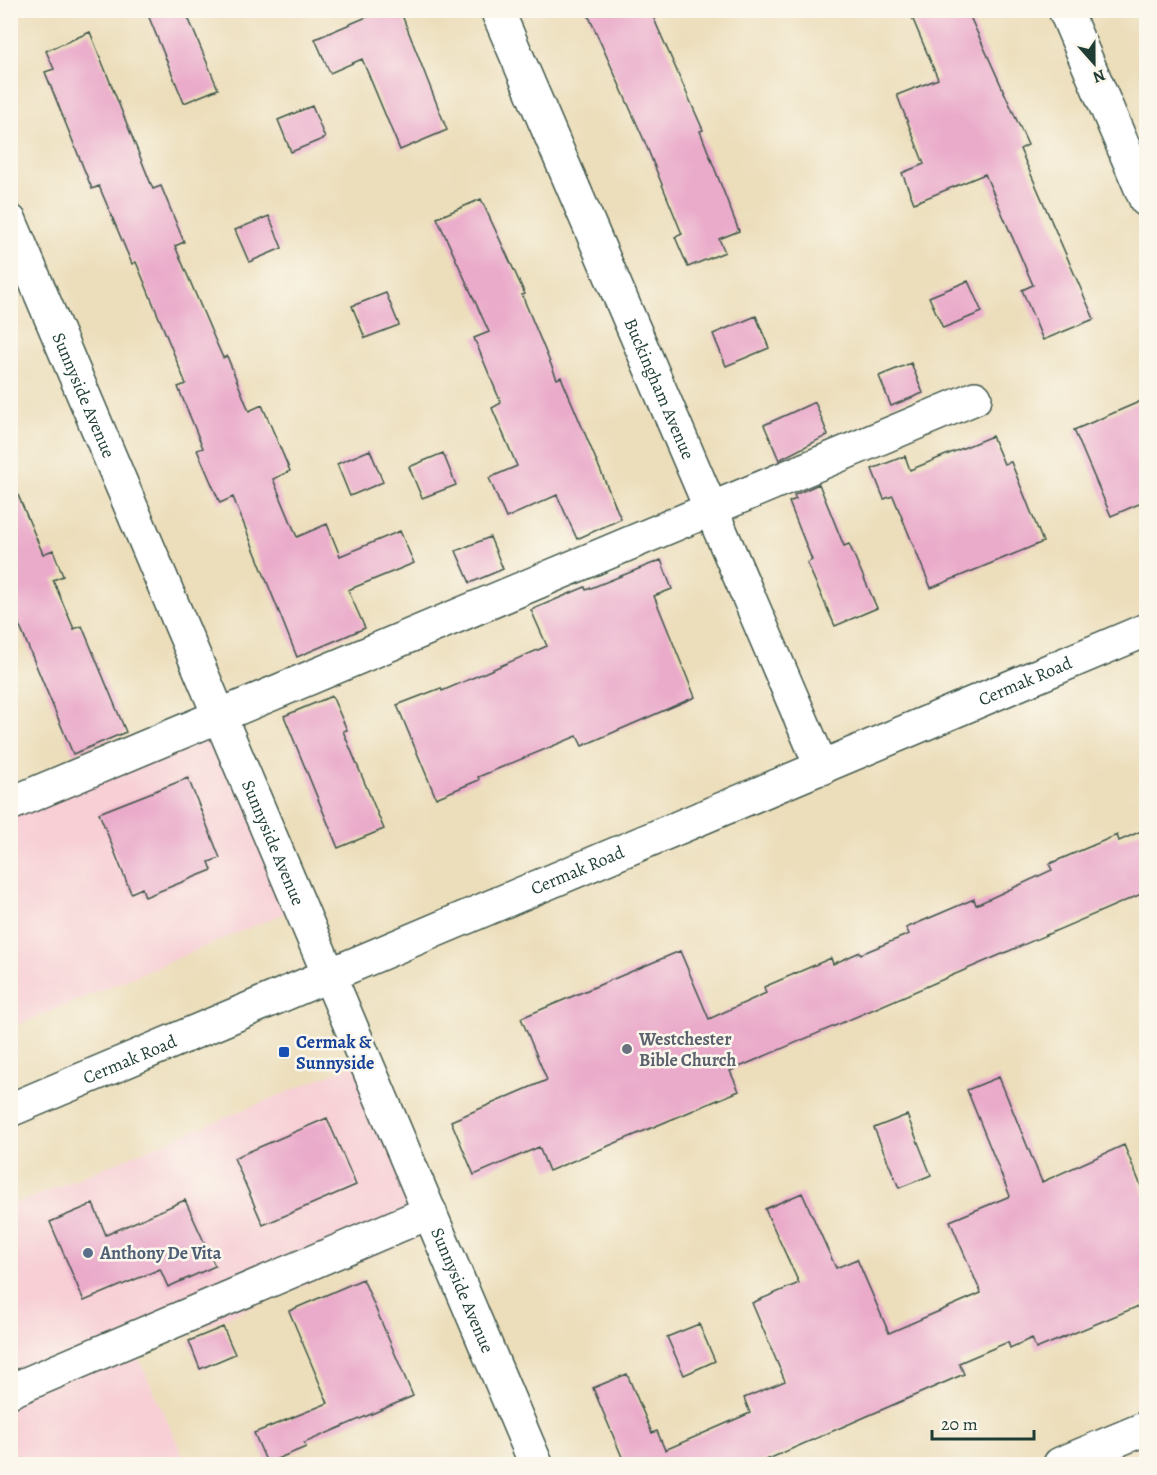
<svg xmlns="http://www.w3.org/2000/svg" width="1157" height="1475" font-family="Alegreya,serif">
<rect width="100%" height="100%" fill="#fbf7ec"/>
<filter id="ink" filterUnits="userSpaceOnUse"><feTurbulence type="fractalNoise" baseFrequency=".0167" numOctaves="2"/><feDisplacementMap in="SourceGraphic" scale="12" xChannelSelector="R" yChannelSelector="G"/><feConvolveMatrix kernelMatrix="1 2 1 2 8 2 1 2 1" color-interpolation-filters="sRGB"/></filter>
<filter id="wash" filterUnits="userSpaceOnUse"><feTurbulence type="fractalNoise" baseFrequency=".008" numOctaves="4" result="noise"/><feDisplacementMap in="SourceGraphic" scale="24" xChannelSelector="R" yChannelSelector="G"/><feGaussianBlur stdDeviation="1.35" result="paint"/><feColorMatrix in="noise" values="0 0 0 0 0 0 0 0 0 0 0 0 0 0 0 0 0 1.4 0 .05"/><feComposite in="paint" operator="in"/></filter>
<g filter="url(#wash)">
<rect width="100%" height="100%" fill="#ecdebb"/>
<path fill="#f7cfd5" d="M220,728L297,908L11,1028V814Z
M355,1064L428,1233L137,1355L187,1464H11V1206Z"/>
<g id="blocks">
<path fill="#eaabca" d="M146,10H185L218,89L184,103Z
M383,10H400L447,130L400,150L362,59L330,73L315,39Z
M586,10H650L703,130L700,131L739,231L719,239L725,252L688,267L675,237L682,234L644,140Z
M909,10H967L1028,145L1020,149L1094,319L1043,340L1022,290L1033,285L985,174L914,203L902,173L924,164L897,95L938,79Z
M90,32L153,189L161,186L184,242L175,246L213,335L223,358L227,356L249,411L262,405L290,471L273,479L297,537L327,524L340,556L400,531L414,563L348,590L365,628L297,657L233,497L220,503L197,450L203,448L178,387L186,384L169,342L136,262L132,264L99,186L92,189L45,72L54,69L46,51Z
M312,106L325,138L291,152L278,120Z
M481,199L525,294L522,295L557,379L561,377L621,519L577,539L557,495L506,518L489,478L517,466L492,408L501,403L474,338L489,332L437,218Z
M269,216L282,248L249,262L235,230Z
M968,281L982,312L943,328L929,297Z
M386,293L399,325L365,338L352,306Z
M756,316L769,348L726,366L713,334Z
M911,363L923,393L891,406L879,376Z
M1146,399V501L1111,516L1074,430Z
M815,402L828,435L779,460L764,425Z
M992,436L1004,464L1011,462L1043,542L931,588L893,496L884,499L872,469L905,456L910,470Z
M370,450L383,482L350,496L337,464Z
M443,453L456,485L422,498L409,467Z
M10,476L43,554L53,550L63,576L53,580L74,629L82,626L126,732L73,754L10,603Z
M819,484L844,546L849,544L877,608L835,626L807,563L812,560L789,502L796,499L794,495Z
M490,537L503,569L470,583L456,551Z
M661,560L672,589L654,596L695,697L582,746L577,736L478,777L479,780L436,798L397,705L441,688L442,691L547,646L531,610L585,587L586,590Z
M332,696L347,730L343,731L384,829L338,848L284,716Z
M188,778L220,858L209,862L212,870L145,897L142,888L131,893L99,813Z
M1146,829V892L730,1071L739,1091L549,1171L539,1147L474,1175L451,1121L547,1080L521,1018L680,951L709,1019L766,993L764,987L831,958L833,964L860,952L861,954L909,934L906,928L974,899L976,905L1052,870L1049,864L1117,835L1119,841Z
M999,1077L1042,1182L1124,1145L1146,1198V1303L1036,1349L1032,1338L1010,1348L1008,1342L959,1363L964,1374L757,1464H625L593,1388L627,1374L652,1433L657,1431L665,1450L750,1413L744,1398L785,1381L752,1303L799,1283L765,1209L802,1193L836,1268L857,1259L889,1333L981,1293L950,1221L1010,1196L967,1090Z
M907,1115L931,1175L899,1188L874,1128Z
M327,1118L356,1185L263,1225L234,1158Z
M185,1200L215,1266L168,1287L160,1269L84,1301L50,1222L93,1204L106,1235Z
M363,1279L413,1396L304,1443L306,1447L267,1463L254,1433L328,1403L289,1311Z
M699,1324L715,1361L684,1375L667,1337Z
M223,1327L235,1354L200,1369L189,1341Z"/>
</g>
</g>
<g filter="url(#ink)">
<use href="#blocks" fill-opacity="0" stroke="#3e5548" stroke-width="1.5"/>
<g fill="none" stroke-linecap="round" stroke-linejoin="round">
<defs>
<g id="minor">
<path id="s1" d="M497,10L822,768"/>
<path d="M1065,10L1146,200"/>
<path id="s2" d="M10,221L536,1464"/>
<path d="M10,804L975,398"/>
<path d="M10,1391L430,1212"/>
<path d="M1060,1464L1146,1428"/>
</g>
<g id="major">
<path id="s3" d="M10,1110L1146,630"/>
</g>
</defs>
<use href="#minor" stroke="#3e5548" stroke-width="36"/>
<use href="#major" stroke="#3e5548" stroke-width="36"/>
<use href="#minor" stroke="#fff" stroke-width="33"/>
<use href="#major" stroke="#fff" stroke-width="33"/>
</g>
</g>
<circle fill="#6b7280" stroke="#fbf7ec" stroke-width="2" cx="627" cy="1049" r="6"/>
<rect fill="#1a4fb4" stroke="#fbf7ec" stroke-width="2" x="278" y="1046" width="12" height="12" rx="3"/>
<circle fill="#5c6f8a" stroke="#fbf7ec" stroke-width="2" cx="88" cy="1253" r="6"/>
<g text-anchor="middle" stroke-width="5" stroke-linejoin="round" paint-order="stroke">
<g font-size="18" fill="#1f3d34" stroke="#fbf7ec">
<text dy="6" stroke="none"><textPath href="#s1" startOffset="412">Buckingham Avenue</textPath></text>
<text dy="6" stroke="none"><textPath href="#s2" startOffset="189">Sunnyside Avenue</textPath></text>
<text dy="6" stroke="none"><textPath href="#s3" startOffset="1102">Cermak Road</textPath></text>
<text dy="6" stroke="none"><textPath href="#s2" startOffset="675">Sunnyside Avenue</textPath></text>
<text dy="6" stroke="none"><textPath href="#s3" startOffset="616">Cermak Road</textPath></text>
<text dy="6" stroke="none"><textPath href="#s3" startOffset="130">Cermak Road</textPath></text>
<text dy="6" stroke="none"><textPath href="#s2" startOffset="1161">Sunnyside Avenue</textPath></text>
</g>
<g font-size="18" font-weight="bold" fill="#5b616d" stroke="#fbf7ec" text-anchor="start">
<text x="639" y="1045">Westchester<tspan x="639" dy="21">Bible Church</tspan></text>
</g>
<g font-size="18" font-weight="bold" fill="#164399" stroke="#fbf7ec" text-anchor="start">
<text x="296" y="1048">Cermak &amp;<tspan x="296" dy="21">Sunnyside</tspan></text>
</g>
<g font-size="18" font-weight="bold" fill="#4e5e75" stroke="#fbf7ec" text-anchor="start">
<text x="100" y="1259">Anthony De Vita</text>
</g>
</g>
<rect width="1157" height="1475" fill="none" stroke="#fbf7ec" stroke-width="36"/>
<g transform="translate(1094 63) rotate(159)" stroke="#fbf7ec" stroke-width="4.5" paint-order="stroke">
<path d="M0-4.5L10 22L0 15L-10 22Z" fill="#1f3d34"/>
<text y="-9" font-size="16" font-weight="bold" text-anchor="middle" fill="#1f3d34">N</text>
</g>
<path d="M932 1430v9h102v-9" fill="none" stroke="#1f3d34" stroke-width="3"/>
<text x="941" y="1430" font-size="18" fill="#1f3d34" stroke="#fbf7ec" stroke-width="4.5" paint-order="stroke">20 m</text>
</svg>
